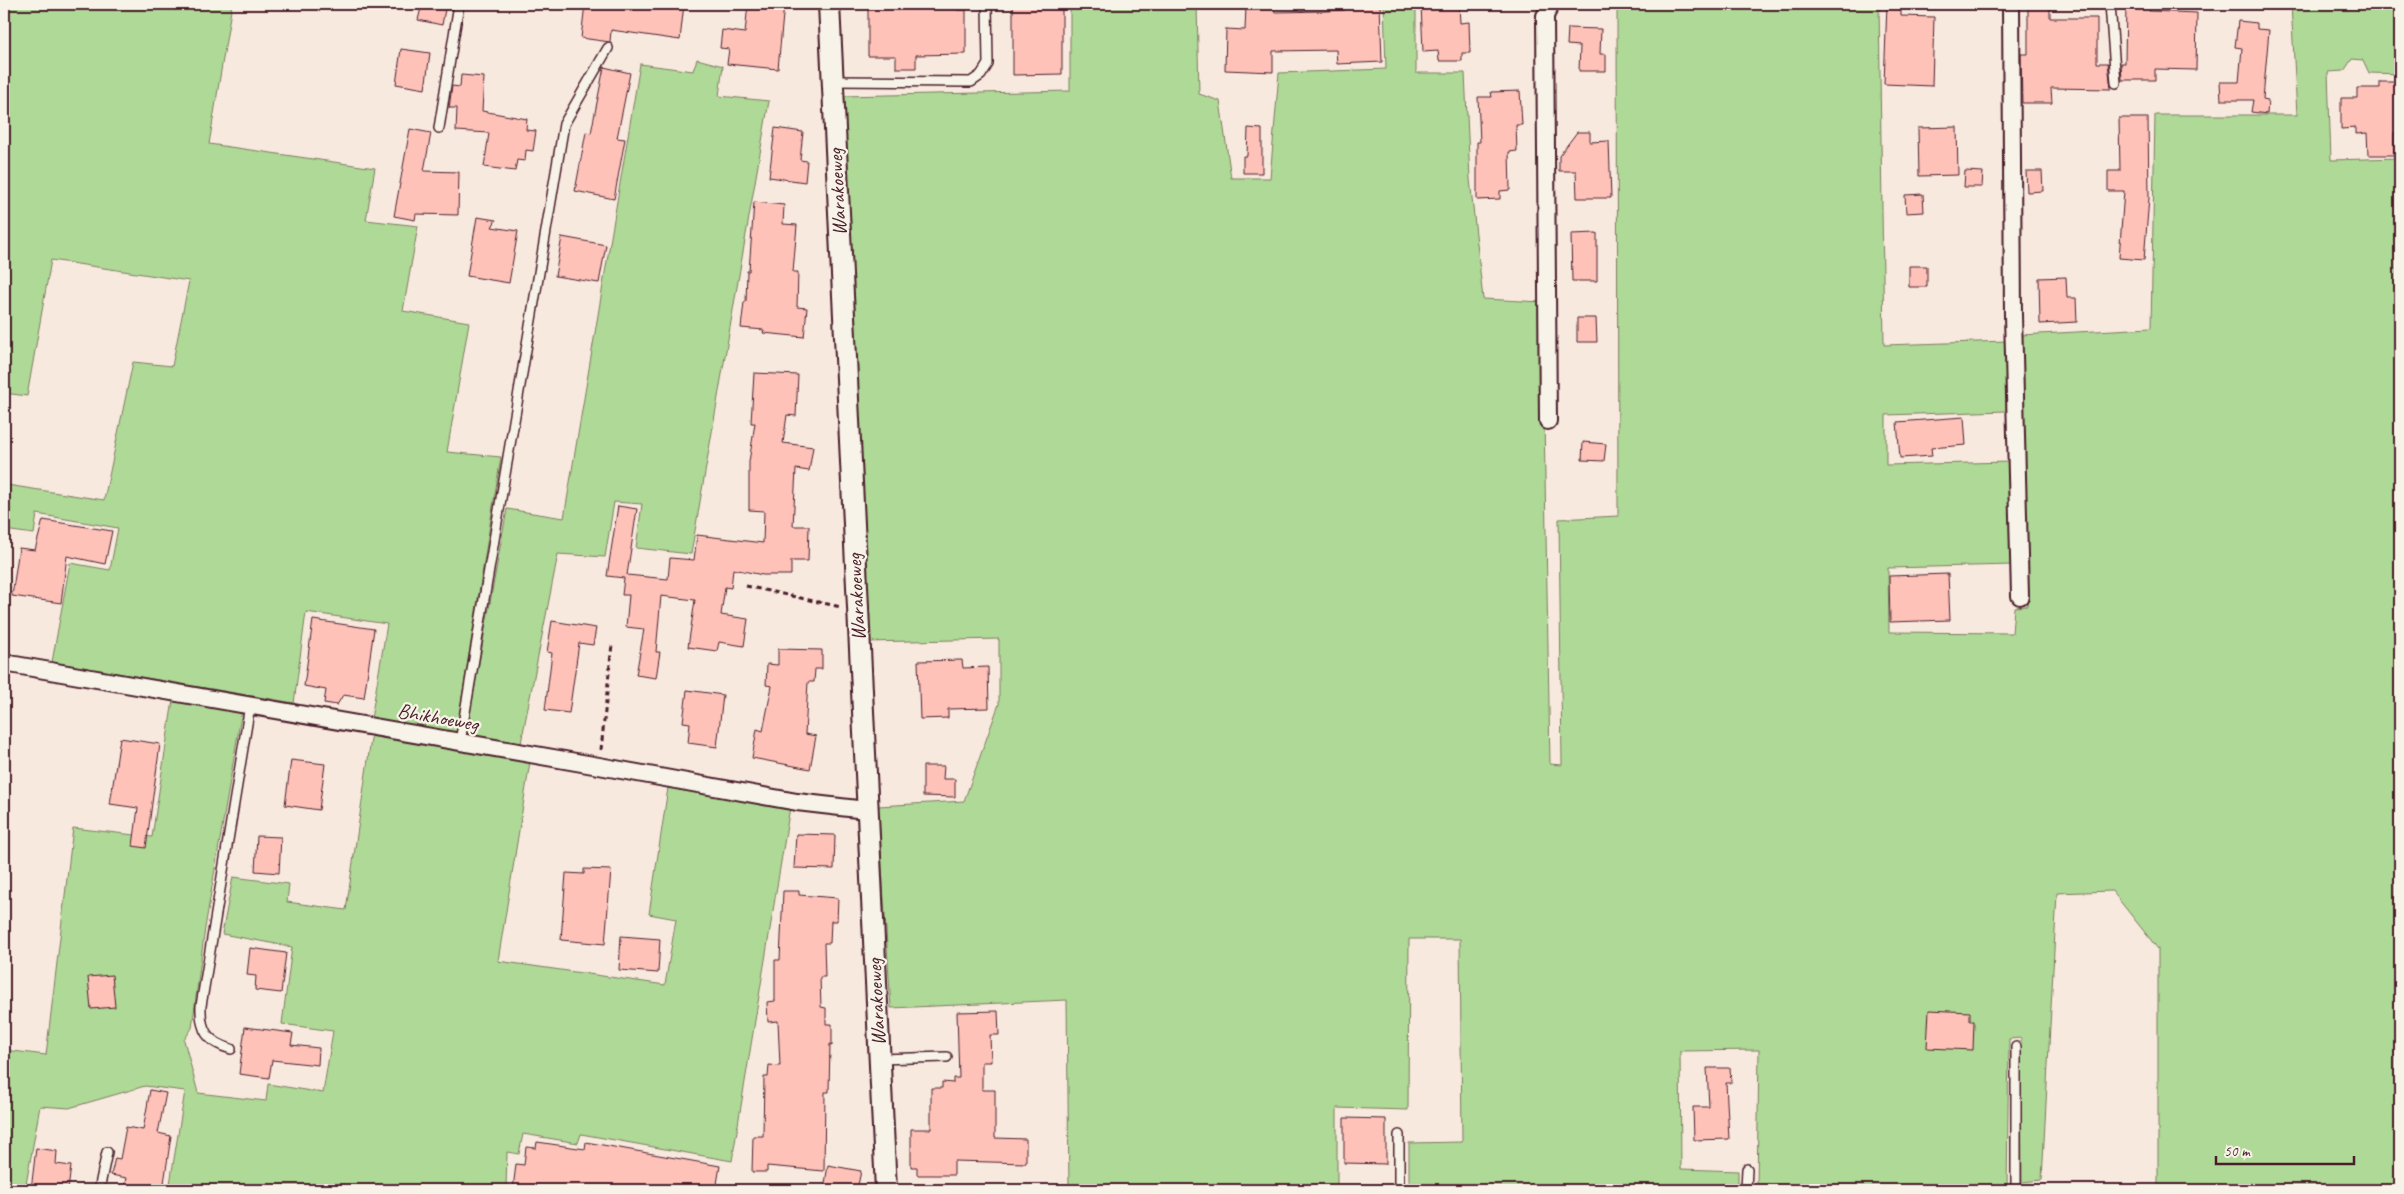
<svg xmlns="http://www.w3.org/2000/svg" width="2404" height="1194" font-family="Caveat,sans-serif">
<rect width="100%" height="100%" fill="#f8e9df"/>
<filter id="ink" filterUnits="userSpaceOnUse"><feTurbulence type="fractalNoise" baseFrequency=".02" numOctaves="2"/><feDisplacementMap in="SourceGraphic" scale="10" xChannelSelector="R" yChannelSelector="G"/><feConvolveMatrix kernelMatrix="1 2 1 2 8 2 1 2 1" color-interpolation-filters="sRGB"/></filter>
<g filter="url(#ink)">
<path fill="#afd996" stroke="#7c7c60" d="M4,4H232L209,144L375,168L366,220L418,226L403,311L469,322L447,452L501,457L456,734L371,719L387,624L306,612L294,703L52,662L70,563L110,570L118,528L37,514L34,534L4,530V503L7,485L104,500L133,362L172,366L189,281L51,260L27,396L4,393Z
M1070,4H1197L1199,94L1220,101L1231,178H1270L1279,73L1386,69L1384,4H1416V73H1465L1470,179L1483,299L1542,302L1550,764L1562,765L1559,519L1618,516L1617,4H1879L1884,345L2008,341L2006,411L1886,415V465L2010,462L2013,565L1888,568L1889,632L2012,633L2014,607L2027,606L2021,335L2151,328L2155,115H2297L2291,4H2400V74L2369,73L2363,60L2352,59L2344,71L2328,72L2331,160L2400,158V1190H2158V949L2112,891L2057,893L2042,1180L2022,1182L2021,1038L2009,1039L2007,1190H1757L1759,1050L1680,1051L1681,1169L1738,1171V1190H1409V1143L1462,1142L1460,939H1409L1408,1110L1337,1108V1190H1069L1067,1000L891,1008L878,806L964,801L999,704V639L867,642L842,96L1070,91Z
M697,59L723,66L719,96L769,101L691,554L636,548L642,504L614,502L605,557L558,554L521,743L466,735L507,509L564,518L640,64L693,71Z
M173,700L242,710L205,928L192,1028L184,1040L198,1093L266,1101L268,1084L323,1093L333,1031L282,1024L292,947L222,934L233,877L289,884L287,902L346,910L372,732L530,762L498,961L665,985L676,919L649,914L668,788L790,807L732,1161L581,1134L578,1143L523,1134L519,1154L507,1152L506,1190H169L185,1091L145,1086L69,1108L40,1106L25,1190H4V1050L46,1055L73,828L152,837Z"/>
<path fill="#fec2b9" stroke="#4a1f2b" d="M422,4H446L442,25L418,20Z
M585,4H684L680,40L611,30L610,42L581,38Z
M748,4H784L778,69L727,64L729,49L720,48L722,30L745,33Z
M868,4H957V10H966V54L916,55V68H896V56H868Z
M1013,4H1062V74L1013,75Z
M1345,4H1380L1382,62L1337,64L1336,50L1273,51V72L1225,70L1226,29L1245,30L1246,6L1274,7V12L1325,11L1345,10Z
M1421,4H1459L1460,23L1469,22L1470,53H1462V61H1439L1438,51L1423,52Z
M1887,4H1901V16L1934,17L1932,86L1884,84Z
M2126,4H2149V11L2197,13L2196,70L2155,69V80H2122L2121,63H2125Z
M2028,7H2050V18H2097V63H2108L2111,89L2051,88L2052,103H2022L2021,54H2028Z
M2238,21L2257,23V29L2269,30L2263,99L2268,100L2267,114L2251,112L2253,100H2221L2220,82H2239L2242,48L2235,47Z
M1568,28L1601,29L1600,54H1606V71H1579L1580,46L1567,45Z
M401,49L430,53L425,89L396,84Z
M604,67L630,73L617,138L625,139L614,199L575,191L586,132L591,133Z
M461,75L484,77L482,111L527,119L526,130L536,131L533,151L526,150L525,161L517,160L515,171L484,167L489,133L456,131L457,108H449L450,101L452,86L460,87Z
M2380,82H2400V133H2394V155H2368L2367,133L2356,134V128L2341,129V98H2357V88H2380Z
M1520,91L1522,125H1516L1517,151L1509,152L1510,190L1500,191V199L1477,200V142H1480L1478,97H1492L1491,92Z
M2119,118H2148L2149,198L2144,260L2119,258L2124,191H2108V171H2120Z
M1957,127L1958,175L1919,176L1918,128Z
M775,128L803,132L800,160L807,161L805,182L769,177Z
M1248,128L1262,129V173H1243V156H1247Z
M410,129L431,133L424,171L459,172L458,215L416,214L415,220L394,216Z
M1577,132H1590V142L1609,141L1611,198H1577L1576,171H1559V156Z
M1965,171L1983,172L1982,187H1964Z
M2026,171H2042L2043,191L2027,192Z
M1923,194L1924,212L1906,213L1905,195Z
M754,202L784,205L783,224L797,225L793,272H798L797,307L807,308L804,337L763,333L764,330L741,328L744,302H746L747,271H749Z
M477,217L496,220L492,227L518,231L509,283L467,276Z
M1597,233V281H1572L1571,234Z
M562,237L606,245L599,283L555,276Z
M1909,266H1927V287H1909Z
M2066,277L2067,298H2076L2077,322L2040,324L2039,278Z
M1577,318H1596L1597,342H1577Z
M754,373L798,375L796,416L787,415L783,443L813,447L809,471L796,469L793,526H809L808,561H791V575H763L733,569L731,588L725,587L721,615L748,619L744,646L719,642L717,651L688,647L695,600L661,596L656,652H660L656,678L636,675L644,629L626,627L629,595H622L624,578L607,576L618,506L637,509L627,575L668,579L670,558L694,560L697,535L763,543L764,511L749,510V462L755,423H751Z
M1964,417L1966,445L1931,448L1932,456L1900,458L1897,422Z
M1583,442L1606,444L1604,461L1582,460Z
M43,520L112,531L105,564L67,556L61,603L12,596L19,548L35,550Z
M1948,574L1950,620L1890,622L1889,576Z
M313,620L374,629L364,698L343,695L337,705L324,703L326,690L304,686Z
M552,621L596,628L593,645L579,643L569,713L545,710L552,653L547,652Z
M778,649L822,650V669H815L814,682H808L805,734L816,736L810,769L752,758L757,729L763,731L772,686L766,685L767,664L778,665Z
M962,660L963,668L988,667L989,708L948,709V718L920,719L918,661Z
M687,690L723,695L717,747L688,743L690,723L683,722Z
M120,738L160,744L146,848L133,846L138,808L110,804Z
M291,760L325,764L319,810L285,805Z
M923,766H944L943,779H955V797L923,796Z
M796,834L835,835L834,869L794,868Z
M257,836L281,837L279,873L255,871Z
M584,869L611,870L605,944L561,940L566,873L584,874Z
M783,891H799V895L838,898L837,921H831L830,943H824L825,977H820L821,1007L826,1008V1024H832V1045L830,1044L829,1092H825L824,1171L767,1166V1172H752L753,1136H763L764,1077H768L769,1065L780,1066L778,1021L768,1022L767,1002L775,1001V960H780Z
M621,936L660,939L658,973L619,970Z
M250,948L286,953L281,993L255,990L256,976L247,975Z
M112,975L115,1007L91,1009L88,977Z
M1929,1010L1970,1012V1021H1974L1973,1050L1927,1048Z
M998,1011L999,1035H990L991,1062H982V1090H995V1138L1026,1139V1163L954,1161V1175H917V1167H911V1129H931V1088H942V1082L953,1083V1078H959L957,1012Z
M245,1027L293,1033L291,1045L319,1048L318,1065L272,1060L269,1078L239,1074Z
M1707,1068H1730L1731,1083H1726L1729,1139L1694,1140L1693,1107H1709Z
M150,1090L166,1093L158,1133L171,1136L163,1190H124L127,1178L111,1175L115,1158L120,1159L126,1127L143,1130Z
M1344,1118L1386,1119V1164L1344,1163Z
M537,1142L585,1149L586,1142L720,1166L716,1190L513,1189L516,1164L524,1165L526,1147L536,1148Z
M36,1148L57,1151L56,1164L71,1166L68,1190H31Z
M828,1165L861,1171L857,1190H824Z"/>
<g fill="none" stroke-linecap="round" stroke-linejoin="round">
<defs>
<path id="service" d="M2110,4L2116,83
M832,81L971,82L981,75L988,64L987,4
M439,128L459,4
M460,742L564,124L608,48
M2016,1047V1190
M231,1049C207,1042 200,1030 201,1006L250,705
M879,1059L947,1057
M1399,1135V1190
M99,1190L107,1152
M1746,1190L1747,1169"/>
<path id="minor" d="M2011,4L2013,315L2020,596
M1548,421L1545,16L1551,4
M4,663L599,766L797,802L866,810"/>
<path id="tertiary" d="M829,4L886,1190"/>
</defs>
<use href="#service" stroke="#4a1f2b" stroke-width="12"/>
<use href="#minor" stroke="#4a1f2b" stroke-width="20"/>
<use href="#tertiary" stroke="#4a1f2b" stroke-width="24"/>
<path stroke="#4a1f2b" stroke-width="3" stroke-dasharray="5 4" stroke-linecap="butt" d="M746,586L841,607
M601,750L612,644"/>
<use href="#service" stroke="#f7f3e8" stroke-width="9"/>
<use href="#minor" stroke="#f7f3e8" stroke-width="16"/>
<use href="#tertiary" stroke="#f7f3e8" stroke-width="20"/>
</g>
</g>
<g text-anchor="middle" stroke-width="4.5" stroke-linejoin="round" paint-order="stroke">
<g font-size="21" fill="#4a1f2b" stroke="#f7f3e8">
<text transform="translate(837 192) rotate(-93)" y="7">Warakoeweg</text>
<text transform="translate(856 597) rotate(-93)" y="7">Warakoeweg</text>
<text transform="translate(438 717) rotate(10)" y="7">Bhikhoeweg</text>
<text transform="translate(876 1002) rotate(-93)" y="7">Warakoeweg</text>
</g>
</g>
<rect width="2404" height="1194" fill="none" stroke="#f7f3e8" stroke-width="20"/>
<rect x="10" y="10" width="2384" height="1174" fill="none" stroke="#4a1f2b" stroke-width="2" filter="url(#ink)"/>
<path d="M2216 1156v8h138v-8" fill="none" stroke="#4a1f2b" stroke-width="2.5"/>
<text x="2224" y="1156" font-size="15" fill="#4a1f2b" stroke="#f7f3e8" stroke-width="4" paint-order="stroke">50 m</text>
</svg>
